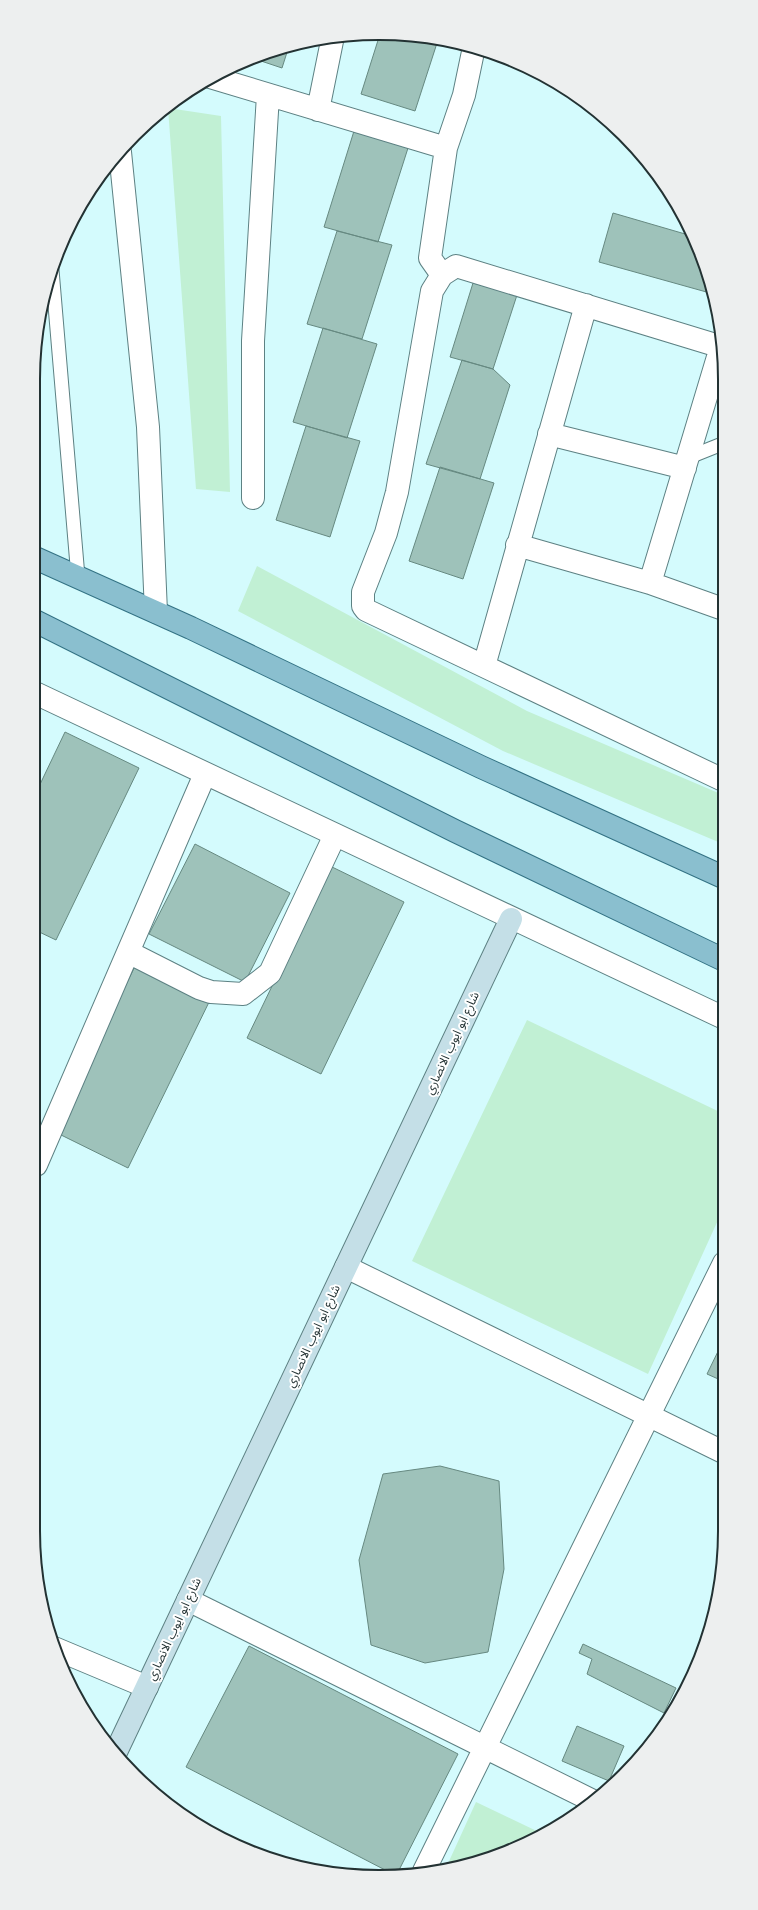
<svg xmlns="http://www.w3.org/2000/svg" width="758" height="1910" font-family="Jost,'Noto Sans Arabic',sans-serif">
<rect width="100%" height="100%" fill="#d4fbfd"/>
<path fill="#c1f0d4" d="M168,108L221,116L230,492L196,489Z
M257,566L527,711L723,795V844L503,751L238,611Z
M527,1020L724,1114V1207L648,1374L412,1261Z
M476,1802L543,1834L512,1851L445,1870Z"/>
<path fill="#9ec2ba" stroke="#668981" d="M380,34H402L438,40L415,111L361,94Z
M289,46L282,68L252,58L268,51Z
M354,131L408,148L378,242L324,227Z
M613,213L692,236L710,293L599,262Z
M337,231L392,245L362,339L307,324Z
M473,283L517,295L493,369L450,357Z
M323,328L377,344L347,438L293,422Z
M462,360L493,369L510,385L480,479L426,464Z
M306,426L360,441L330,537L276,520Z
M440,467L494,483L463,579L409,561Z
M65,732L139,768L56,940L33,929V799Z
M195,844L290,893L245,982L149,934Z
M330,866L404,902L321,1074L247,1038Z
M138,960L212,996L128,1168L55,1132Z
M725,1337V1382L707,1374Z
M440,1466L499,1481L504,1569L488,1652L425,1663L371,1645L359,1560L383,1474Z
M583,1644L676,1688L664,1713L587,1674L592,1659L579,1653Z
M249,1646L458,1754L398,1872H389L186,1767Z
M577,1726L624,1746L609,1781L562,1761Z"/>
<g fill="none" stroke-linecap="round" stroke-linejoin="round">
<defs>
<path id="service" d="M52,270L78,577
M687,458L722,444"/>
<path id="minor" d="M210,77L446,148L464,95L474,47
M318,110L333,36
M442,275L430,258L446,148
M722,347L456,266L442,275L432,291L397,492L386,533L363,592V606L366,610L723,780
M549,434L685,468
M253,498V341L268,95
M517,545L650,583L723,609
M650,583L721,347
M484,666L586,305
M128,952L199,988L211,992L243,994L270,973L335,835
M36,1165L205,774
M346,1267L725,1453
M188,1600L591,1800
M54,1648L147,1687
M424,1871L724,1263"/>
<path id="tertiary" d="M120,152L148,427L156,612
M33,692L724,1018"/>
<path id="secondary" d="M115,1754L511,919"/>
<path id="primary" d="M33,557L191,628L481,767L723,877
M33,620L455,831L724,960"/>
</defs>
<use href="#service" stroke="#5d8183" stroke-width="15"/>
<use href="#minor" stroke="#5d8183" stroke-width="24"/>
<use href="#tertiary" stroke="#5d8183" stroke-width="24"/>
<use href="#secondary" stroke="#5d8183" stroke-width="24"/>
<use href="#primary" stroke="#337284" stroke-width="24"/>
<use href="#service" stroke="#fff" stroke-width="13"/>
<use href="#minor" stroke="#fff" stroke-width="22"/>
<use href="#tertiary" stroke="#fff" stroke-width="22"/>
<use href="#secondary" stroke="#c4dfe7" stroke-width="22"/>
<use href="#primary" stroke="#8abfcf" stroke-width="22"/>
</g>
<g text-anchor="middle" stroke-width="4" stroke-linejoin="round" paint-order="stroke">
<g font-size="12" fill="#233233" stroke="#fff">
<text transform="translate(452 1043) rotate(-65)" y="4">شارع ابو ايوب الانصاري</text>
<text transform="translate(313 1336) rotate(-65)" y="4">شارع ابو ايوب الانصاري</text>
<text transform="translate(174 1629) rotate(-65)" y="4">شارع ابو ايوب الانصاري</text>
</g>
</g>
<path d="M0 0H758V1910H0ZM379 40H379A339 339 0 0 1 718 379V1531A339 339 0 0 1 379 1870H379A339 339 0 0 1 40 1531V379A339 339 0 0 1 379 40Z" fill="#edefef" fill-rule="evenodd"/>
<path fill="none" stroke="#233233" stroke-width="2" d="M379 40H379A339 339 0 0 1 718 379V1531A339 339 0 0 1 379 1870H379A339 339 0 0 1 40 1531V379A339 339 0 0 1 379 40Z"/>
</svg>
